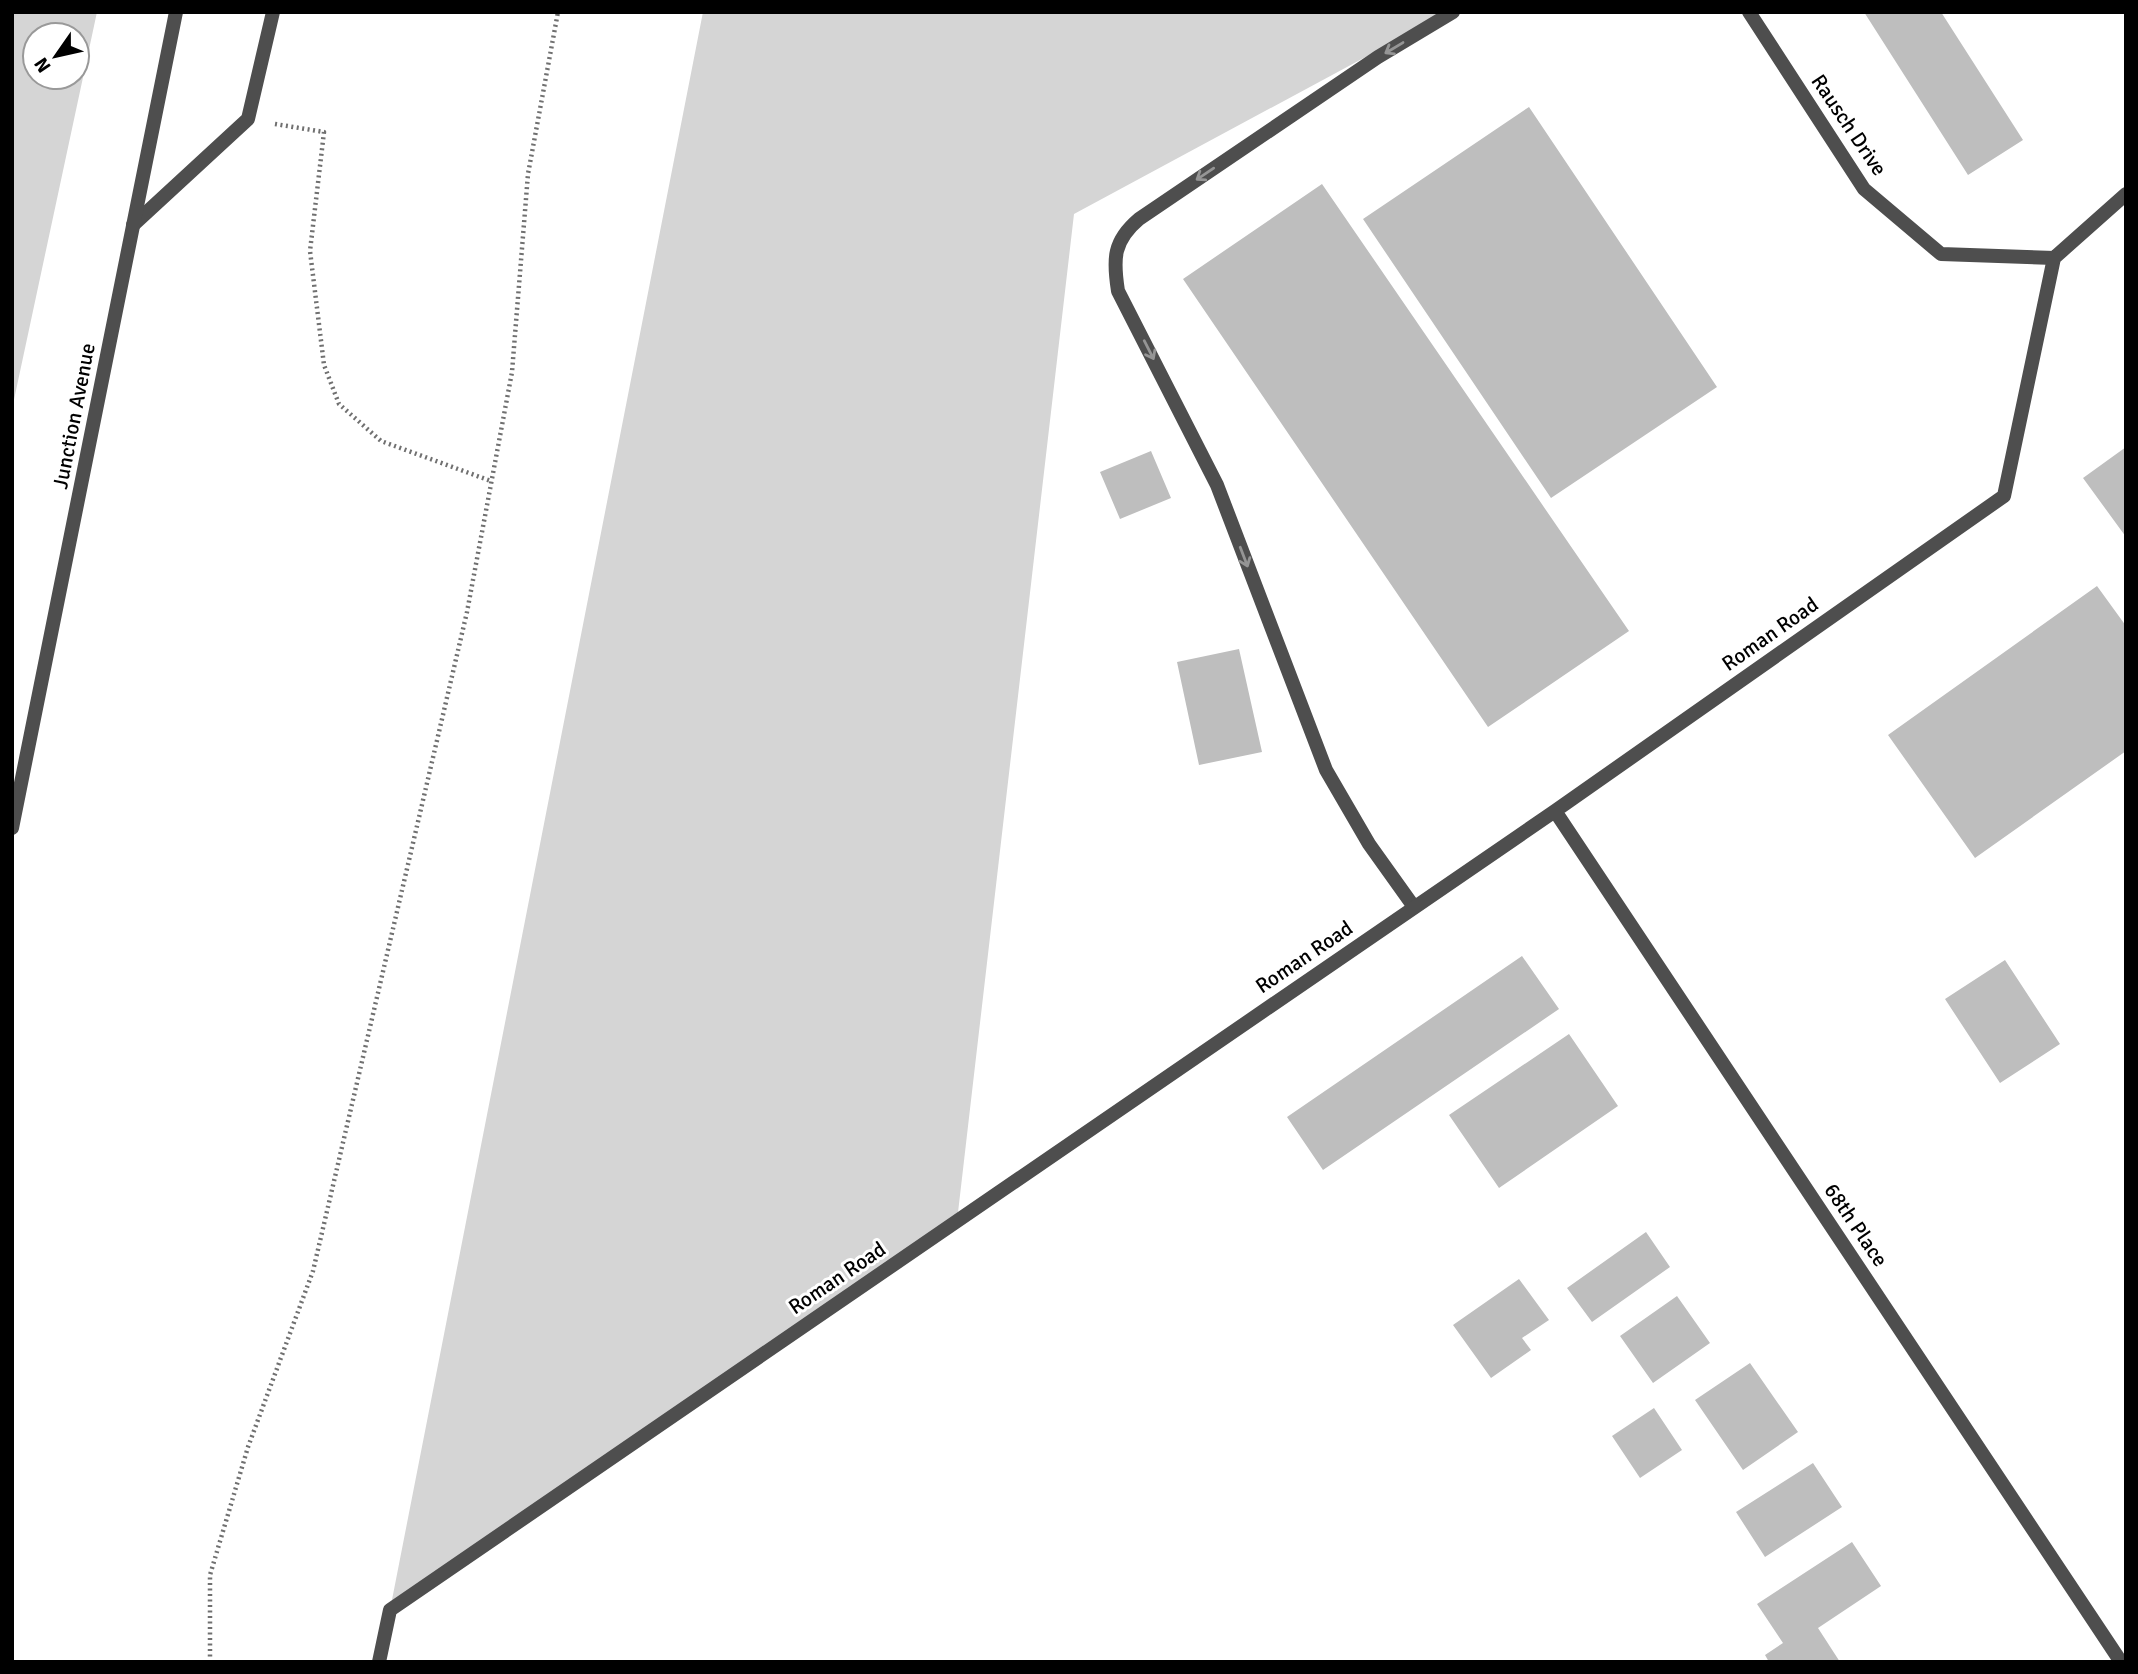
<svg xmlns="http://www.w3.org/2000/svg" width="2138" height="1674" font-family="Signika,sans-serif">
<rect width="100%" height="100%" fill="#fff"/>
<path fill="#d5d5d5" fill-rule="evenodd" d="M12,12H97L12,409ZM35,35H77V77H35Z
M703,12H1449L1074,214L957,1221L390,1610Z"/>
<path fill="#bebebe" d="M1864,12H1941L2023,140L1968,175Z
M1529,107L1717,387L1551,498L1363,219Z
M1322,184L1629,631L1488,727L1183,279Z
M2126,447V537L2083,478Z
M1151,451L1171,498L1120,519L1100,472Z
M2097,586L2126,626V751L1975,858L1888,735Z
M1239,649L1262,752L1199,765L1177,662Z
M1522,956L1559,1009L1323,1170L1287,1117Z
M2005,960L2060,1044L2000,1083L1945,999Z
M1569,1034L1618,1106L1499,1188L1449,1115Z
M1646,1232L1670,1267L1592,1322L1567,1288Z
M1519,1279L1549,1320L1522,1338L1531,1350L1491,1378L1453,1325Z
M1677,1296L1710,1343L1653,1383L1620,1336Z
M1750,1363L1798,1432L1743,1470L1695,1400Z
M1654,1408L1682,1450L1640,1478L1612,1436Z
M1813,1463L1842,1507L1765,1557L1736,1512Z
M1852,1542L1881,1586L1818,1628L1840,1662H1769L1765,1655L1783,1643L1757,1604Z"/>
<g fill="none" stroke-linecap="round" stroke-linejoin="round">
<path stroke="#707070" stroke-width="4.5" stroke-dasharray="2 3.5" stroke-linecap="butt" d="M275,124L324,132L310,251L324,365L339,404L381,441L491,481
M210,1662V1575L248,1447L313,1271L467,612L512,372L528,174L558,12"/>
<path stroke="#4e4e4e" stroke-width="14" d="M133,225L248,119L273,12
M1414,907L1369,844L1326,770L1217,485L1118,291C1113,259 1113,241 1139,219L1378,57L1453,12"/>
<path stroke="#4e4e4e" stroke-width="14" d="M1749,12L1864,189L1941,254L2054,258
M1555,811L2121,1662
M379,1662L390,1610L1555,811L2004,496L2054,258L2126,194"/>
<path stroke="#4e4e4e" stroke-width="14" d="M12,828L176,12"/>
</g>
<defs><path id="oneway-shaft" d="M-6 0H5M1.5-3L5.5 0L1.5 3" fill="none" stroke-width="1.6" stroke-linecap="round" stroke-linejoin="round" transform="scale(1.75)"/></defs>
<g stroke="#959595">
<use href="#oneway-shaft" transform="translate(1394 48) rotate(149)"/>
<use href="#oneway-shaft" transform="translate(1205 174) rotate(146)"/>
<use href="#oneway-shaft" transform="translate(1149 350) rotate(63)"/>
<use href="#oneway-shaft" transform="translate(1244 557) rotate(69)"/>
</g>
<g text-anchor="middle" stroke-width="6" stroke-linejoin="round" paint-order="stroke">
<g font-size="21" fill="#000" stroke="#fff">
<text transform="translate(1849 125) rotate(56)" y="7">Rausch Drive</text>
<text transform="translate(74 416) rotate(-79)" y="7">Junction Avenue</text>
<text transform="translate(1770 634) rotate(-35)" y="7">Roman Road</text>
<text transform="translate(1304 957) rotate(-34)" y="7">Roman Road</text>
<text transform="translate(1856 1225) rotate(56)" y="7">68th Place</text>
<text transform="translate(837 1278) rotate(-34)" y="7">Roman Road</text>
</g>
</g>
<rect width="2138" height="1674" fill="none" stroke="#000000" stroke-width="28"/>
<g transform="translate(56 56) rotate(236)"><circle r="33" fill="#ffffff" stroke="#999999" stroke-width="2"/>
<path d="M0-5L12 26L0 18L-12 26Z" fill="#000000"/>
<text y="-10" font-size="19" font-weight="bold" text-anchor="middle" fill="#000000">N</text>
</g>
</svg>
